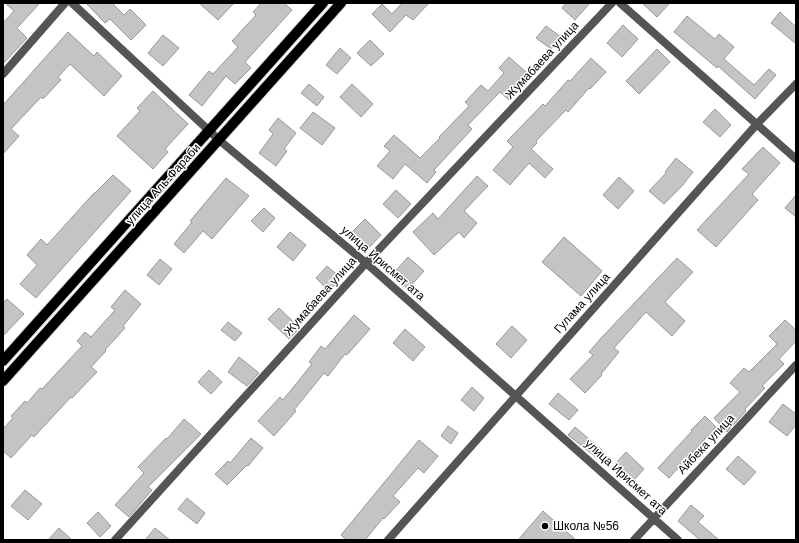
<svg xmlns="http://www.w3.org/2000/svg" width="799" height="543" font-family="Helvetica,sans-serif">
<rect width="100%" height="100%" fill="#fff"/>
<path fill="#c4c4c4" stroke="#999" d="M5,3H40L17,28L27,38L3,64V23L14,11Z
M86,3H112L124,15L130,9L146,25L131,40L110,19L105,23Z
M199,3H234L218,20Z
M261,3H284L292,10L245,62L251,68L235,84L226,76L202,106L189,95L209,71L213,74L238,47L232,41L256,15L253,12Z
M402,3H429L413,20L406,15L390,32L372,14L382,4L392,14Z
M566,3H590L575,20L562,8Z
M642,3H670L657,17Z
M780,12L796,27V44L771,23Z
M687,16L715,39L719,34L734,47L724,59L754,85L769,69L776,75L755,99L718,66L717,68L674,32Z
M623,25L638,39L622,57L607,43Z
M546,26L561,37L551,49L536,38Z
M68,32L94,56L97,52L122,76L104,96L70,64L58,77L61,80L43,99L41,97L11,129L19,136L3,154V105Z
M163,35L179,48L163,66L148,53Z
M370,40L384,54L371,66L357,53Z
M340,48L351,58L337,74L326,65Z
M657,49L670,62L639,94L626,81Z
M509,57L526,72L513,87L517,91L509,100L500,92L468,125L472,129L434,170L436,172L427,183L405,164L393,179L377,166L390,151L384,146L394,135L420,158L440,138L439,137L469,106L465,102L481,85L488,91L504,73L499,68Z
M591,58L606,72L590,89L589,88L568,112L566,110L536,141L537,143L531,149L553,169L545,178L529,163L510,185L493,170L513,147L507,141L543,104L545,106L568,80L570,81Z
M309,84L324,97L317,106L301,93Z
M352,84L373,104L361,117L340,97Z
M153,91L188,124L165,149L168,152L153,169L117,136L140,111L137,108Z
M715,109L731,125L720,137L703,122Z
M313,112L335,128L322,145L300,128Z
M278,118L296,133L284,149L287,151L276,166L259,153L273,134L269,130Z
M763,147L780,163L752,194L758,200L716,247L697,230L749,174L742,169Z
M676,158L693,172L682,186L664,204L649,191L666,173L665,172Z
M113,175L131,191L36,298L20,284L37,265L27,255L41,239L47,245L94,193H95Z
M477,176L488,186L464,211L477,223L464,238L459,232L434,255L413,232L433,213L438,219Z
M619,177L634,191L618,209L603,195Z
M226,178L249,196L212,239L203,231L184,253L174,244L192,222L190,221Z
M396,190L411,204L398,218L383,204Z
M796,195V217L785,208Z
M264,208L275,218L263,232L251,221Z
M365,219L381,235L365,252L348,236Z
M290,232L306,245L293,261L277,247Z
M564,237L602,271L581,296L542,262Z
M408,257L424,271L408,289L392,275Z
M677,258L693,272L665,302L685,321L672,336L646,312L614,348L619,352L601,374L602,375L585,393L570,379L593,355L589,352L602,337Z
M160,259L172,269L159,285L147,275Z
M327,266L341,278L329,291L316,278Z
M125,290L141,304L123,326L125,328L105,350L106,351L91,367L97,372L72,398L71,397L34,437L32,435L11,458L3,451V429L13,418L11,416L25,401L27,403L40,388L42,389L82,346L77,341L85,332L91,337L115,310L111,307Z
M7,299L24,314L3,336V303Z
M279,308L300,328L289,339L268,319Z
M354,315L370,329L347,355L345,354L328,376L324,373L294,410L296,411L274,436L258,421L280,397L283,400L312,364L309,362L321,346L325,349Z
M785,320L796,330V341L779,359L784,364L762,386L765,388L745,409L746,411L727,432L714,418L740,392L730,383L744,368L749,372L777,344L769,336Z
M228,322L242,333L235,341L221,330Z
M512,326L527,340L511,358L496,344Z
M405,329L425,347L413,361L393,343Z
M239,357L259,373L247,386L228,372Z
M209,370L222,382L211,394L198,382Z
M472,387L484,398L474,411L461,400Z
M558,393L578,410L569,420L549,404Z
M783,404L796,414V425L787,436L769,422Z
M705,416L716,427L669,478L658,468L692,431L691,430Z
M184,419L201,434L148,487L152,490L129,517L115,505L144,473L138,467L166,438L167,439Z
M448,426L458,433L451,444L441,436Z
M575,427L603,451L597,458L568,435Z
M251,438L263,448L248,466L247,465L227,485L215,474L228,461L230,463Z
M419,440L438,456L424,473L418,468L393,496L400,502L384,519L383,518L365,540H346L341,535Z
M626,452L644,469L633,481L615,464Z
M738,456L756,472L744,485L726,469Z
M25,490L42,504L28,520L11,506Z
M187,498L205,513L197,524L178,509Z
M691,505L704,516L698,522L719,540H700L678,521Z
M543,511L576,540H518Z
M98,512L111,526L100,537L87,523Z
M59,528L72,540H48Z
M155,528L170,540H145Z"/>
<g fill="none" stroke-linecap="round" stroke-linejoin="round">
<defs>
<path id="primary" d="M3,361L323,3
M3,381L341,3"/>
</defs>
<use href="#primary" stroke="#dbdbdb" stroke-width="12"/>
<path stroke="#555" stroke-width="8" d="M72,3L219,140L366,263L678,540
M620,3L796,159
M3,74L65,3
M115,540L366,263L612,3
M388,540L757,124L796,84
M634,540L796,365"/>
<use href="#primary" stroke="#000" stroke-width="10"/>
</g>
<circle fill="#000" stroke="#fff" stroke-width="1.5" cx="545" cy="526" r="4"/>
<g text-anchor="middle" stroke-width="3" stroke-linejoin="round" paint-order="stroke">
<g font-size="12" fill="#000" stroke="#fff">
<text transform="translate(542 60) rotate(-47)" y="4">Жумабаева улица</text>
<text transform="translate(163 184) rotate(-48)" y="4">улица Аль-Фараби</text>
<text transform="translate(383 263) rotate(41)" y="4">улица Ирисмет ата</text>
<text transform="translate(320 296) rotate(-48)" y="4">Жумабаева улица</text>
<text transform="translate(582 303) rotate(-48)" y="4">Гулама улица</text>
<text transform="translate(706 444) rotate(-47)" y="4">Айбека улица</text>
<text transform="translate(626 477) rotate(42)" y="4">улица Ирисмет ата</text>
</g>
<g font-size="12" fill="#000" stroke="#fff" text-anchor="start">
<text x="553" y="530">Школа №56</text>
</g>
</g>
<rect width="799" height="543" fill="none" stroke="#000000" stroke-width="8"/>
</svg>
